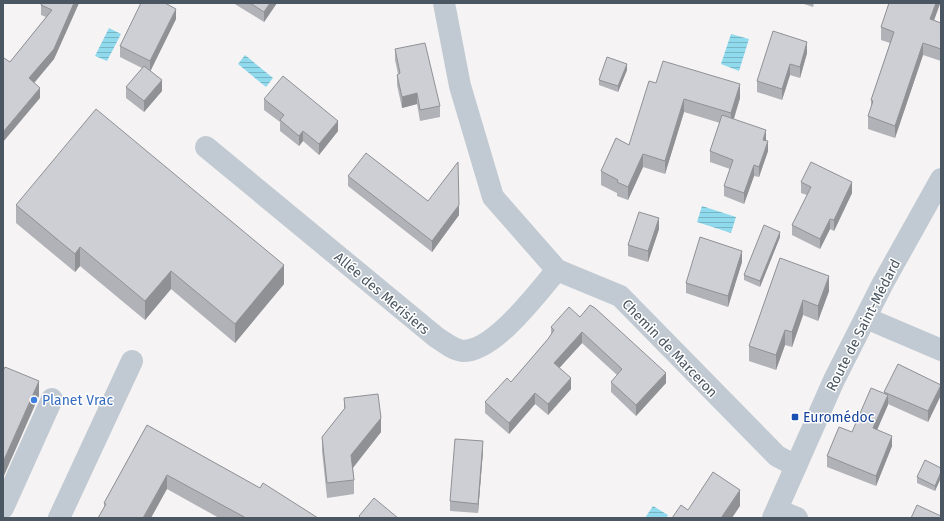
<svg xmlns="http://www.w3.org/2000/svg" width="944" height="521" font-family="'Fira Sans',sans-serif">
<defs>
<pattern id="water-rules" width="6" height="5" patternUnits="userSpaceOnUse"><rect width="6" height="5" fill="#90daee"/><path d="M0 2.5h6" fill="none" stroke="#78b4c4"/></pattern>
</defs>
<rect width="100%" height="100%" fill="#f5f3f3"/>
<g fill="url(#water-rules)">
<path d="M109 28 121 34 107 61 95 56Z"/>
<path d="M731 34 749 39 739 71 721 64Z"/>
<path d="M245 55 273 78 266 87 238 64Z"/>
<path d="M702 206 736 217 731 233 697 222Z"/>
<path d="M653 506 668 515 666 518H645Z"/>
</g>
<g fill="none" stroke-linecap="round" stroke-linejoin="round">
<g stroke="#c1cad2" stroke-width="22">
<path d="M444 3 460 86 493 197 557 270 620 296 777 456 796 466"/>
<path d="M206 147 436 337C444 342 453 350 463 351 495 351 537 293 557 270"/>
<path d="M866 318 941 350"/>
<path d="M3 508 52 399"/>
<path d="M777 510 797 518"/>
<path d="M59 518 132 361"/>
<path d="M773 518 834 380 883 283 941 179"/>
</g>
</g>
<g fill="#b0b2b7">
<path d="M42 3H79L54 59 34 83 40 98 10 62 46 17 41 15V5Z"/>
<path d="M233 3H277L264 22Z"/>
<path d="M801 3H814L813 7Z"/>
<path d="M940 3 934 20 941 23V61L923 55 895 138 868 129V116L871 108V100L890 43 881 40V27Z"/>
<path d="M176 19 150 71 162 91 144 112 126 98V87L142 68 120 57V46Z"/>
<path d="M395 49 440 106V117L420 121 417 104 402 108 397 85V75L398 74 395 60Z"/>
<path d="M807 53 800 78 790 75 782 100 757 92V81Z"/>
<path d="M627 70 618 92 599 85V80Z"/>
<path d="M656 83 740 98 734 119 766 141 768 151 759 177 754 176 744 204 724 196V186L730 169 710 162V151L720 123 684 112 665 174 643 167 628 200 617 196V193L601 185V171L629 145Z"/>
<path d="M264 99 338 131 319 155 303 141 299 146 280 131V122L264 110Z"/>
<path d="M348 176 428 201 459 215 432 252 348 186Z"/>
<path d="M801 182 852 193 834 231 830 229 820 249 792 235V225L807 195 801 193Z"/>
<path d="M16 205 284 284 235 343 171 289 145 320 80 266 75 272 16 223Z"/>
<path d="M659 229 648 262 628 256V245Z"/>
<path d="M780 237 760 287 744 280V275Z"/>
<path d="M780 258 829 291 818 321 803 315 792 347 785 345 776 370 749 361V346Z"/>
<path d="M742 262 728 307 686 293V283Z"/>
<path d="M580 317 666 383 636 416 611 392V382L617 375 582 343 559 368 571 389 548 415 535 404 509 434 485 413V402L511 382 548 339 551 335V327Z"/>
<path d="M884 392 941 395 928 422 888 404 877 430 892 446 876 486 827 467V456L852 432 884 393Z"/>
<path d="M344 398 381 432 353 468 354 480V494L327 498 322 451V437L344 409Z"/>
<path d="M147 425 260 488 318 518H219L167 489 104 508V503Z"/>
<path d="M483 451 478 513 450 511V501Z"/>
<path d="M941 468 935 491 917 483V477Z"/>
</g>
<g fill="#909195">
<path d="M74 3H79L54 59 29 89V78Z"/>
<path d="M270 3H277L264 22V12Z"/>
<path d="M936 3H940V4L930 31V19Z"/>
<path d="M176 9V19L150 72V61Z"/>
<path d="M807 42V53L800 78V67Z"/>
<path d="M923 43V55L895 138V126Z"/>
<path d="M627 64V70L618 92V86Z"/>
<path d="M790 64V75L782 100V89Z"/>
<path d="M162 80V91L144 112V101Z"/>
<path d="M740 84V98L731 127V113Z"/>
<path d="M40 88V98L3 142V132Z"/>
<path d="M417 93V104L402 108V97Z"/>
<path d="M684 99V112L665 174V161Z"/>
<path d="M338 121V131L319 155V144Z"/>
<path d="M766 130V141L763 140Z"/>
<path d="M303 131V141L299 146V136Z"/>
<path d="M768 141V151L759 177V167Z"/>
<path d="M643 154V167L628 200V187Z"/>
<path d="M754 165V176L744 204V193Z"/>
<path d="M852 182V193L834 231V220Z"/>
<path d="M459 205V215L432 252V241Z"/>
<path d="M659 218V229L648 262V251Z"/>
<path d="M830 219V229L820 249V239Z"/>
<path d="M780 232V237L760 287V281Z"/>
<path d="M80 247V266L75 272V254Z"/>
<path d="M742 251V262L728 307V296Z"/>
<path d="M284 265V284L235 343V324Z"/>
<path d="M171 271V289L145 320V301Z"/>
<path d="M829 276V291L818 321V306Z"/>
<path d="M803 300V315L792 347V332Z"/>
<path d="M785 330V345L776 370V355Z"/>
<path d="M582 332V343L554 374V363Z"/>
<path d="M666 373V383L636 416V405Z"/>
<path d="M571 378V389L548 415V404Z"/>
<path d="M39 381V396L3 478V462Z"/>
<path d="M941 385V395L928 422V411Z"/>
<path d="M535 393V404L509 434V423Z"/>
<path d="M888 395V405L873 439V428Z"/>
<path d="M381 418V432L351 470V455Z"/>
<path d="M892 436V446L876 486V476Z"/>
<path d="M483 441V451L478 513V504Z"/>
<path d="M941 472V478L935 491V486Z"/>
<path d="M167 475V489L151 518H143Z"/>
<path d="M740 490V506L732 518H721Z"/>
</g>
<g fill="#cdcfd5" stroke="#909195">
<path d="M42 3H74L54 49 29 78 40 88 3 132V59L4 58 10 62 52 10 41 5Z"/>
<path d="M141 3H165L176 9 150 61 120 46Z"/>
<path d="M250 3H270L264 12Z"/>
<path d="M889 3H936L930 19 941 23V49L923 43 895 126 868 116 873 101 871 100 894 32 881 27Z"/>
<path d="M773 31 807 42 800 67 790 64 782 89 757 81Z"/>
<path d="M425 43 440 106 420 110 417 93 402 97 397 75 400 73 395 49Z"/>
<path d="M607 57 627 64 618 86 599 80Z"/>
<path d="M663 61 740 84 731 113 684 99 665 161 643 154 628 187 617 182 618 180 601 171 616 138 629 145 649 81 656 83Z"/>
<path d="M144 66 162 80 144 101 126 87Z"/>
<path d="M283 76 338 121 319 144 303 131 299 136 280 120 284 115 264 99Z"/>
<path d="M96 109 284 265 235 324 171 271 145 301 80 247 75 254 16 205Z"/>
<path d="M722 115 766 130 763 140 768 141 759 167 754 165 744 193 724 186 733 160 710 151Z"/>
<path d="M366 153 428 201 458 162 459 205 432 241 348 176Z"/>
<path d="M811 162 852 182 834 220 830 219 820 239 792 225 811 187 801 182Z"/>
<path d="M639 212 659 218 648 251 628 245Z"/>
<path d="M764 225 780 232 760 281 744 275Z"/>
<path d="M700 237 742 251 728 296 686 283Z"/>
<path d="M780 258 829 276 818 306 803 300 792 332 785 330 776 355 749 346Z"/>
<path d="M590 305 595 308 666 373 636 405 611 382 622 369 582 332 554 363 571 378 548 404 535 393 509 423 485 402 507 378 511 382 548 339 554 330 551 327 569 307 580 317Z"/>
<path d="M898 364 941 385 928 411 884 392Z"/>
<path d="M5 367 39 381 3 462V371Z"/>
<path d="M871 388 888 395 873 428 892 436 876 476 827 456 839 427 852 432Z"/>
<path d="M378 394 381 418 351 455 354 480 327 483 322 437 345 408 344 398Z"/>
<path d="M147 425 260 488 263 483 318 518H246L167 475 143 518H98L106 504 104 503Z"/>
<path d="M455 439 483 441 478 504 450 501Z"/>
<path d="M925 460 941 468V472L935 486 917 477Z"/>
<path d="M713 472 740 490 721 518H672L681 505 688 510Z"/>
<path d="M374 498 398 518H361L359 516Z"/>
<path d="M917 505 941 516V518H911Z"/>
</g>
<circle fill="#3f7fe0" stroke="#fff" stroke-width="1.5" cx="34" cy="400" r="4"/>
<rect fill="#1a4fb4" stroke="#fff" stroke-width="1.5" x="791" y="413" width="8" height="8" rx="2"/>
<g text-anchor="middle" stroke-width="3" stroke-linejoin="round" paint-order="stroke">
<g font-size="14" fill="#4a5661" stroke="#fff">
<text transform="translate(382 293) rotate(40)" y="5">Allée des Merisiers</text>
<text transform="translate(863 325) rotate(-63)" y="5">Route de Saint-Médard</text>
<text transform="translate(670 348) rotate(46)" y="5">Chemin de Marceron</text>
</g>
<g font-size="14" fill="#366cbe" stroke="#fff" text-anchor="start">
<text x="42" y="405">Planet Vrac</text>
</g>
<g font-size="14" fill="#164399" stroke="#fff" text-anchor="start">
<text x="803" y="422">Euromédoc</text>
</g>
</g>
<rect width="944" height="521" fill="none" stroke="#4a5661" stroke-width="8"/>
</svg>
